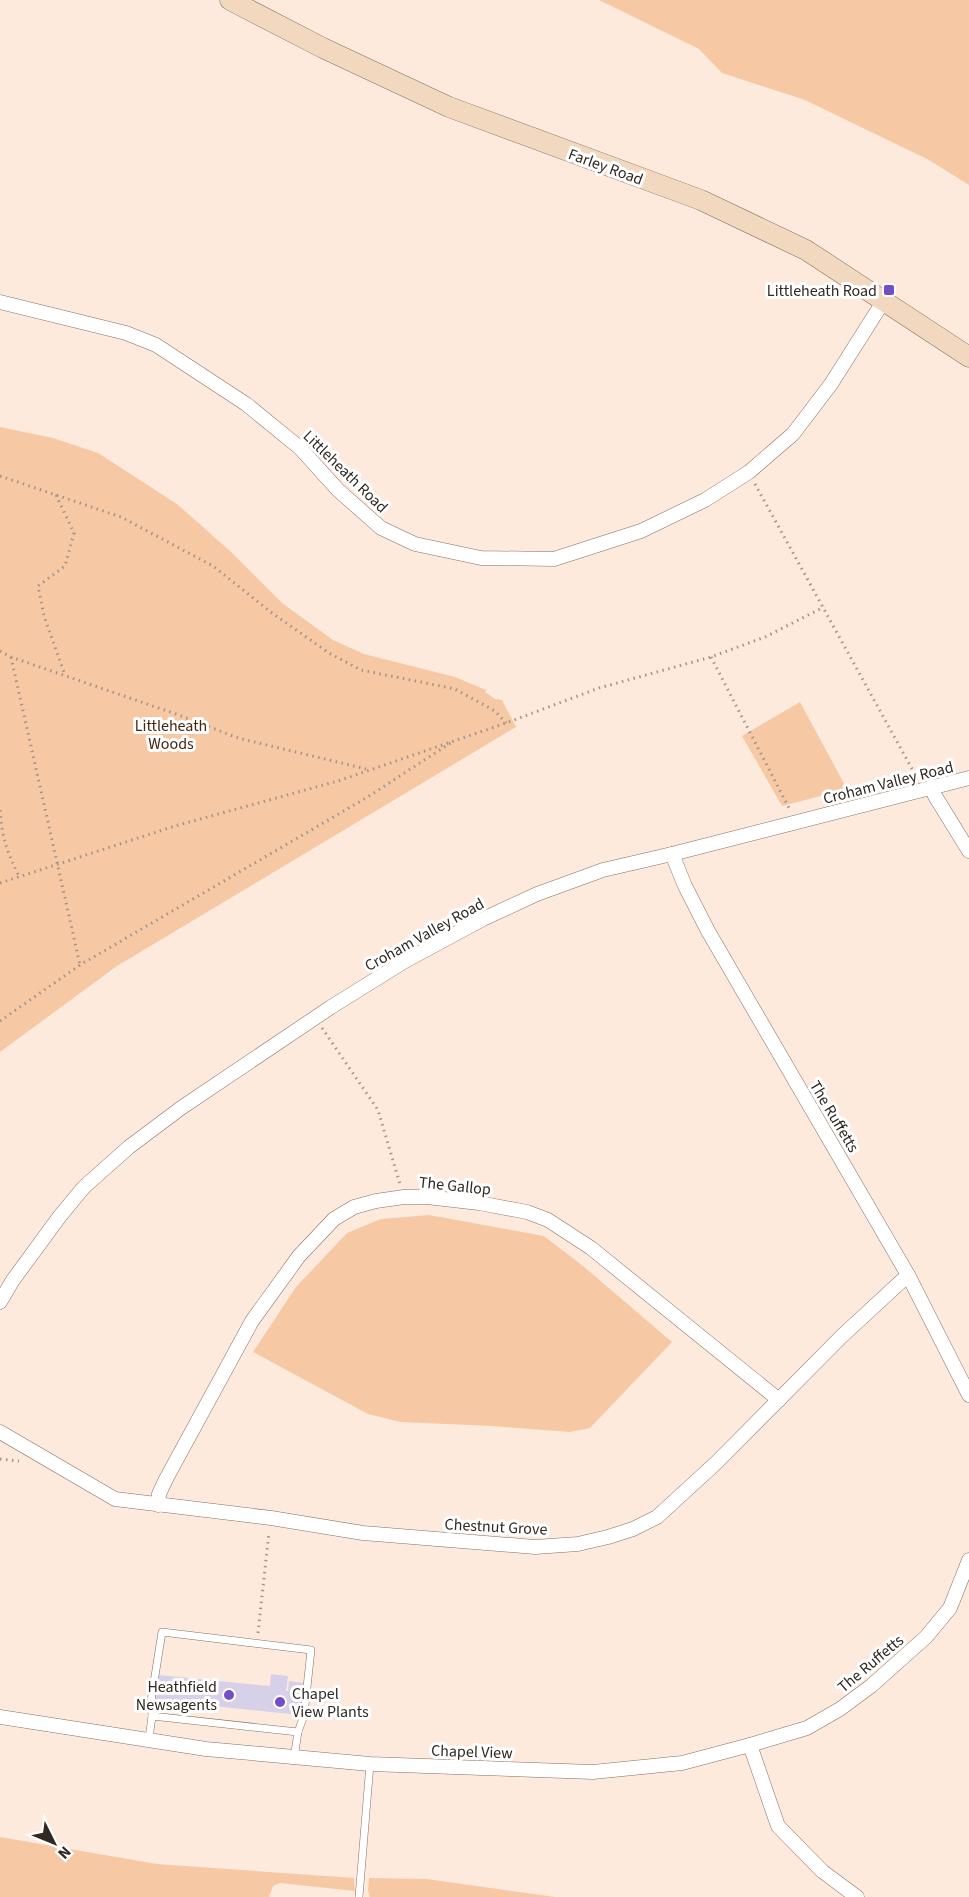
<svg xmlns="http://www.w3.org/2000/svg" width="969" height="1897" font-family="'Source Sans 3',sans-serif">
<rect width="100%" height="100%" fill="#fdeadd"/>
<g fill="#f7c8a4">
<path d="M599 0H969V185L929 160 805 100 722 73 699 49Z"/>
<path d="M0 427 53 438 98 453 177 504 230 551 282 603 333 640 364 654 455 677 486 690 485 692 495 699 502 700 516 727 117 966 0 1052Z"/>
<path d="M800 702 847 789 782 806 742 736Z"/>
<path d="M429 1215 544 1236 583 1266 672 1342 590 1428 570 1432 491 1426 401 1422 368 1414 253 1352 296 1287 347 1233 381 1219Z"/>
<path d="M0 1837 157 1864 354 1878 355 1891 280 1883 273 1886 269 1897H0Z"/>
<path d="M369 1878 427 1879 555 1897H370L368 1890Z"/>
</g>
<path fill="#d6d1e9" d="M271 1674 288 1676 286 1691H288L289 1681 304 1683 300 1715 155 1700 158 1675 270 1686Z"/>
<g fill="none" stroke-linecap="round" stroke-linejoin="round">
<defs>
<g id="lane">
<path d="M152 1716 151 1701 162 1632 311 1650 304 1715 298 1732"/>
<path d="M149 1739 152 1716 298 1732 294 1758"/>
<path d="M359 1897 370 1764"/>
</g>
<g id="street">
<path d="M0 302 126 333 156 345 246 404 300 448 338 490 381 528 415 544 481 558 554 559 641 531 705 500 749 472 793 434 831 384 883 302"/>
<path d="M931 787 935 796 969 851"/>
<path d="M672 854 685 886 708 931 908 1275 969 1395"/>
<path d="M0 1302 13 1280 60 1216 84 1187 129 1147 181 1108 331 1007 405 961 483 919 537 894 603 870 672 854 969 778"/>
<path d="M0 1432 115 1499 271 1518 363 1533 535 1547 578 1544 608 1537 633 1529 657 1517 716 1463 842 1336 908 1275"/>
<path d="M158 1505 159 1494 166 1479 252 1321 299 1256 334 1219 354 1207 376 1201 404 1197H427L479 1203 527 1212 548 1220 591 1248 779 1400"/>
<path d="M0 1717 206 1749 370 1764 593 1772 682 1763 750 1745 778 1826 822 1871 857 1897"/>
<path d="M750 1745 807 1728 840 1709 871 1686 926 1637 950 1608 969 1560"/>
</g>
<path id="secondary" d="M230 0 323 48 449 107 701 200 806 250 969 357"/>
</defs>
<use href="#lane" stroke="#857162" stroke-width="8"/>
<use href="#street" stroke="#857162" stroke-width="15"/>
<use href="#secondary" stroke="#857162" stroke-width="21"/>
<g stroke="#a2948a" stroke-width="3" stroke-dasharray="1.5 4.5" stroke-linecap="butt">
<path d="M0 476 121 517 213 566 272 613 329 653 361 670 455 689 495 711 506 723"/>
<path d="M755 484 917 778"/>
<path d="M56 495 74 533 65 566 38 586 44 616 65 675"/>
<path d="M0 651 11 657 176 714 238 738 366 769"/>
<path d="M11 657 80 965"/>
<path d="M711 657 790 810"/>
<path d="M0 810C2 838 7 852 19 876"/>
<path d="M0 883 175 826 338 781 506 723 599 688 711 657 765 637 824 607"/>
<path d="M0 1021 80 965 366 798 452 742"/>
<path d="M322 1028 378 1110 400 1184"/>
<path d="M0 1459 19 1461"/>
<path d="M258 1633 269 1532"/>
</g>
<use href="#lane" stroke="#fff" stroke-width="7"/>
<use href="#street" stroke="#fff" stroke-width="14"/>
<use href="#secondary" stroke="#f2d8bf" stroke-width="20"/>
</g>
<g fill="#754ec7" stroke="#fff" stroke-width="2">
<rect x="883" y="284" width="12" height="12" rx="3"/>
<circle cx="229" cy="1695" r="6"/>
<circle cx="280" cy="1702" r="6"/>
</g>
<g text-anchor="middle" stroke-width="6" stroke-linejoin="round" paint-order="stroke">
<g font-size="16" fill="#302822" stroke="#fff">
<text transform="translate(606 166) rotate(20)" y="6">Farley Road</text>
<text transform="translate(346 471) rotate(44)" y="6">Littleheath Road</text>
<text transform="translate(888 782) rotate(-14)" y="6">Croham Valley Road</text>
<text transform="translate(424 934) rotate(-29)" y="6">Croham Valley Road</text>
<text transform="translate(835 1116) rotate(59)" y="6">The Ruffetts</text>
<text transform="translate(455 1185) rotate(6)" y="6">The Gallop</text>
<text transform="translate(496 1526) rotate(3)" y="6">Chestnut Grove</text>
<text transform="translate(870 1663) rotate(-40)" y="6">The Ruffetts</text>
<text transform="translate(472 1751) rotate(2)" y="6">Chapel View</text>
</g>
<g font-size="16" fill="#302822" stroke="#fff" text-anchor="end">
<text x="877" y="296">Littleheath Road</text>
<text x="217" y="1692">Heathfield<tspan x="217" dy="18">Newsagents</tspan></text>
<text x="292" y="1699" text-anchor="start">Chapel<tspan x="292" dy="18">View Plants</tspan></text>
</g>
<g font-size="16" fill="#44270e" stroke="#fff">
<text x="171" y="731">Littleheath<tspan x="171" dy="18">Woods</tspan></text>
</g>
</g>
<g transform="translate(54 1843) rotate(133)" stroke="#ffffff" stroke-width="4.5" paint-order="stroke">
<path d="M0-4.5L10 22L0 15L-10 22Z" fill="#302822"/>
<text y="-9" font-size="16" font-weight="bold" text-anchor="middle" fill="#302822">N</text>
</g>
</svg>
